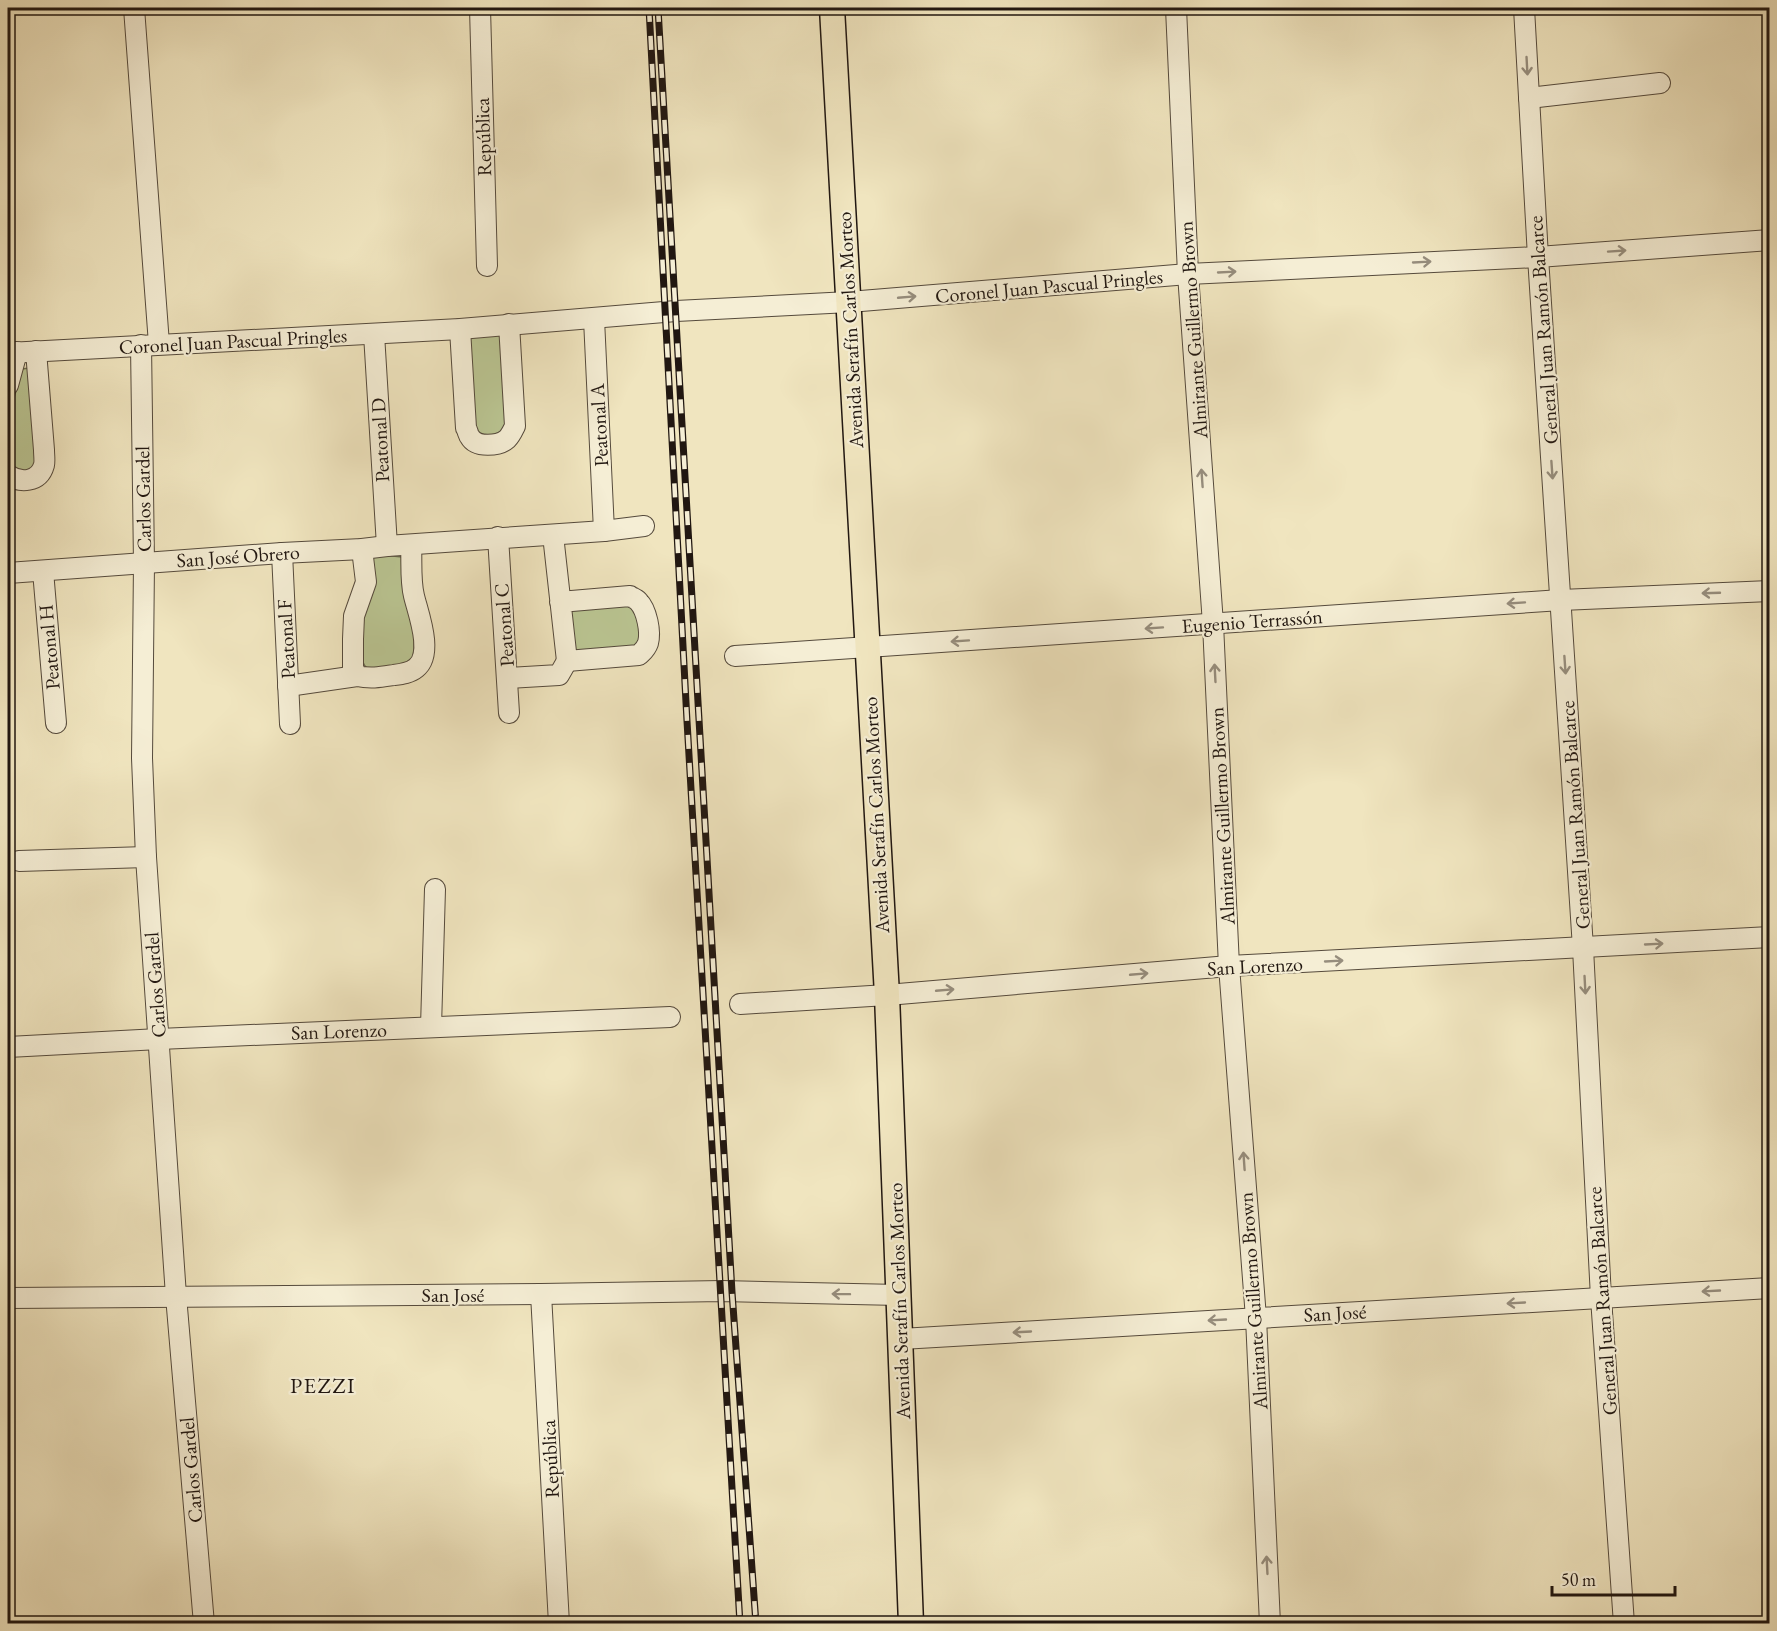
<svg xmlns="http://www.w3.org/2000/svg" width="1777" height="1631" font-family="'EB Garamond',serif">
<rect width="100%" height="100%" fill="#f0e5bf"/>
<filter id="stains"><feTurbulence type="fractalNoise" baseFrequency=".00333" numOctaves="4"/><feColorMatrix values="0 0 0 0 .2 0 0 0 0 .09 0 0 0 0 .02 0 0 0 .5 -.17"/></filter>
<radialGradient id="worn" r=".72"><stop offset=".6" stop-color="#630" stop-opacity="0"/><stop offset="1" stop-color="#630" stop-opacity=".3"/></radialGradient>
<g fill="#bac592" stroke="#6e6e52" stroke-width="1.5">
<path d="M502 334 507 422 501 435C489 438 482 436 473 427L465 336Z"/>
<path d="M29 368 39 463 28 476 11 470 10 463 8 419 22 369Z"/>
<path d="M374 554 402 557C408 589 418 624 413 657 399 669 397 669 380 669 375 669 370 671 366 667 353 657 368 575 370 557Z"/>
<path d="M625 602 638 610 641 638 633 648 573 654 568 610Z"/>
</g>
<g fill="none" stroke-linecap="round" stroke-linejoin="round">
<defs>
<g id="minor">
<path d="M134 8 159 344"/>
<path d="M480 8 487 266"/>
<path d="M1176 8 1188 274 1213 624 1229 966 1256 1318 1270 1624"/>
<path d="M1524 8 1538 257 1583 948 1601 1298 1624 1624"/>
<path d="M1529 98 1660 83"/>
<path d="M594 319 604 531"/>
<path d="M460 329 466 428C468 431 468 435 470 437 476 448 499 446 507 439 511 435 513 430 515 426L509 324"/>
<path d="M374 334 387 546"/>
<path d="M141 345 144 563 142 758 146 857 176 1296 204 1624"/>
<path d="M8 353 460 329 676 311 849 302 1188 274 1538 257 1770 240"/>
<path d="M8 385 17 352"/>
<path d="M8 475C20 483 39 483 44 465 45 461 44 455 44 450L36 351"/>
<path d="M553 535 567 661 639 655C643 651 646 649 648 643 651 632 647 610 638 601 638 600 631 597 630 596L560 602"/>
<path d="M498 537 509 713"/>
<path d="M362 549 366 582 354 616 353 639V668L357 676C371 679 381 677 394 675 402 674 410 673 416 668 434 654 418 613 414 596 410 580 412 562 411 545"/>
<path d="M282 553 290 724"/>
<path d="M43 571 56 723"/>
<path d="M8 573 282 553 362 549 387 546 604 531 644 526"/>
<path d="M735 656 1561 600 1770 591"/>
<path d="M508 678 559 675 567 661"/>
<path d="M288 686 357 676"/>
<path d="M19 861 146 857"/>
<path d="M740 1004 887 995 1229 966 1770 937"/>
<path d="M431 1027 435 889"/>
<path d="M8 1047 159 1039 670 1017"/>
<path d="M541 1294 559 1624"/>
<path d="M8 1298 541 1294 722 1291 899 1295"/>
<path d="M901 1339 1770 1288"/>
</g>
<path id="major" d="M832 8 887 995 911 1624"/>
</defs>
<use href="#minor" stroke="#554a3c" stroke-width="22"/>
<use href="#major" stroke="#211711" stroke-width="27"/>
<use href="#minor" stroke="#f5eed5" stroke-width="20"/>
<use href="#major" stroke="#f0e5bf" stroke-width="24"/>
<defs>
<g id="rail">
<path d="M649 8 687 721 740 1624"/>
<path d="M658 8 732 1292 756 1624"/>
</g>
</defs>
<use href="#rail" stroke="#211711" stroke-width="7"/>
<use href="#rail" stroke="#f5eed5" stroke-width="4.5" stroke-dasharray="14" stroke-linecap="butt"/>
</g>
<defs><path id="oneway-shaft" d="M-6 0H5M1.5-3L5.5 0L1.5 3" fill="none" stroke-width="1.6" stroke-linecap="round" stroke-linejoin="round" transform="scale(1.5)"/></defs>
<g stroke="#968d7d">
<use href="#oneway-shaft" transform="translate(1527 66) rotate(87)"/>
<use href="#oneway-shaft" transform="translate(1617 251) rotate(-4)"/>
<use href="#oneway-shaft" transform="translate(1422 262) rotate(-3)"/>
<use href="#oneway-shaft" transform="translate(1227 272) rotate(-3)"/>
<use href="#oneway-shaft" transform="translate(907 297) rotate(-5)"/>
<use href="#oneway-shaft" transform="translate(1552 470) rotate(86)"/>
<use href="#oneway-shaft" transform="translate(1202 478) rotate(-94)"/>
<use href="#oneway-shaft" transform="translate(1711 593) rotate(178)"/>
<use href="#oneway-shaft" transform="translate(1516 603) rotate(176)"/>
<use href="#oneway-shaft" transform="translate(1154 628) rotate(176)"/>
<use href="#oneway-shaft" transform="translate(960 641) rotate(176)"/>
<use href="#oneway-shaft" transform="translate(1565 665) rotate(86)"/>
<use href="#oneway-shaft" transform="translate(1215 673) rotate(-93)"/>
<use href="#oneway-shaft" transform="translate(1654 944) rotate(-3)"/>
<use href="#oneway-shaft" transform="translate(1334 961) rotate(-3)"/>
<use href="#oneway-shaft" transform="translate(1139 974) rotate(-5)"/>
<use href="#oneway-shaft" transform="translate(1585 985) rotate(87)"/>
<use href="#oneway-shaft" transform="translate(945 990) rotate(-5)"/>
<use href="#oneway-shaft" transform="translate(1244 1161) rotate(-94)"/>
<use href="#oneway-shaft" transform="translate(1711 1291) rotate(177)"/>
<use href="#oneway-shaft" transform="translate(841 1294) rotate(-179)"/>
<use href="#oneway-shaft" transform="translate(1516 1303) rotate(177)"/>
<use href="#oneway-shaft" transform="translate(1217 1320) rotate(177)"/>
<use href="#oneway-shaft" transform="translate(1022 1332) rotate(177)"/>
<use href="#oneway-shaft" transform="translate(1267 1565) rotate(-93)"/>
</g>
<g text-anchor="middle" stroke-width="4.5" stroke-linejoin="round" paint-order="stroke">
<g font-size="20" fill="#211711" stroke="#f5eed5">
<text transform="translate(483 137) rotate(-92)" y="7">República</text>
<text transform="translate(1049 286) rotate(-5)" y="7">Coronel Juan Pascual Pringles</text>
<text transform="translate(850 330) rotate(-93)" y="7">Avenida Serafín Carlos Morteo</text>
<text transform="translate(1193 330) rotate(-94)" y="7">Almirante Guillermo Brown</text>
<text transform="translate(1543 330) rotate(-94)" y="7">General Juan Ramón Balcarce</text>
<text transform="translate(233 341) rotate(-3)" y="7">Coronel Juan Pascual Pringles</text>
<text transform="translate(599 425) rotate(-93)" y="7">Peatonal A</text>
<text transform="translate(380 440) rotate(-93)" y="7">Peatonal D</text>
<text transform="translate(143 499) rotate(-91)" y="7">Carlos Gardel</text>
<text transform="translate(238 556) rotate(-4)" y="7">San José Obrero</text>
<text transform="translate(1252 621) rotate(-4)" y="7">Eugenio Terrassón</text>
<text transform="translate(504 625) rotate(-94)" y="7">Peatonal C</text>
<text transform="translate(286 639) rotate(-93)" y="7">Peatonal F</text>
<text transform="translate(49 647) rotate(-95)" y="7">Peatonal H</text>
<text transform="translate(876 815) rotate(-93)" y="7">Avenida Serafín Carlos Morteo</text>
<text transform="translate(1575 815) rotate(-94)" y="7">General Juan Ramón Balcarce</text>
<text transform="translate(1222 816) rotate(-93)" y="7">Almirante Guillermo Brown</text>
<text transform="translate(1255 966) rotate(-3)" y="7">San Lorenzo</text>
<text transform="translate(155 985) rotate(-94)" y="7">Carlos Gardel</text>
<text transform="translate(339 1031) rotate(-2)" y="7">San Lorenzo</text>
<text x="453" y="1302">San José</text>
<text transform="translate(899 1301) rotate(-92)" y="7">Avenida Serafín Carlos Morteo</text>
<text transform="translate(1253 1301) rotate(-94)" y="7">Almirante Guillermo Brown</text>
<text transform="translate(1602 1301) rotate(-94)" y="7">General Juan Ramón Balcarce</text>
<text transform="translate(1335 1313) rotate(-3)" y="7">San José</text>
<text transform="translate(550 1459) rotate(-93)" y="7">República</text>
<text transform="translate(191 1470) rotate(-95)" y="7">Carlos Gardel</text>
</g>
<g font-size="22" letter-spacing="1.5" fill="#211711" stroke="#f5eed5">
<text x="323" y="1393">PEZZI</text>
</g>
</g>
<rect width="1777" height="1631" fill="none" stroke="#f0e5bf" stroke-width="30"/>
<rect x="9" y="9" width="1759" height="1613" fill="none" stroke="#211711" stroke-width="3"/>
<rect x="15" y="15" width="1747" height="1601" fill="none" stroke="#211711" stroke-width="1.5"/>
<path d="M1552 1586v9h123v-9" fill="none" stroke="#211711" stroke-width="3"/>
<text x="1561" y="1586" font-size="18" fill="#211711" stroke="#f5eed5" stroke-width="4.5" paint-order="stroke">50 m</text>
<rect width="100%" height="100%" filter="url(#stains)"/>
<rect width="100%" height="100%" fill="url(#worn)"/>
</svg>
